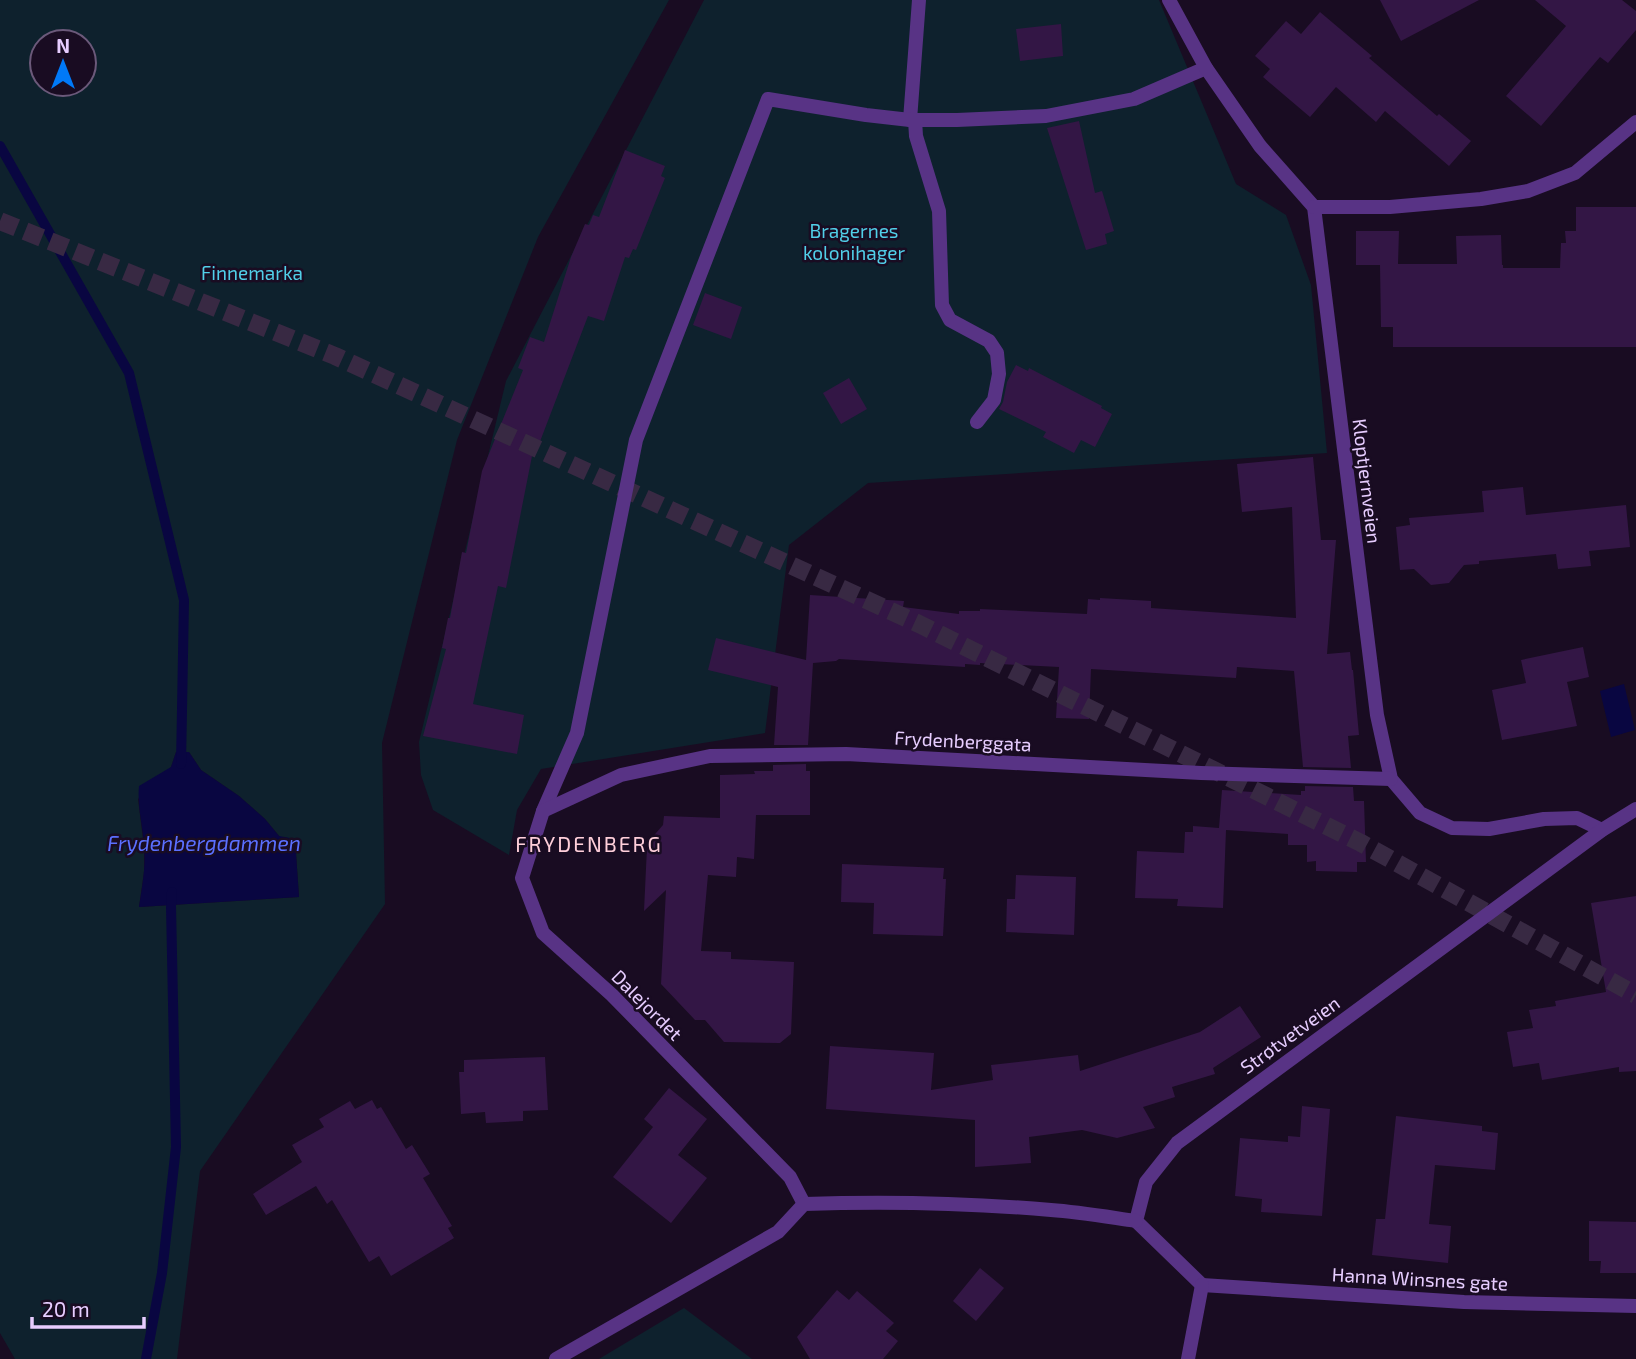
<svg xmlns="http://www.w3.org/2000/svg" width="1636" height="1359" font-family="'Exo 2',sans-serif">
<rect width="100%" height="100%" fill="#190c22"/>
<g fill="#0e212d" fill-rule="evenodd">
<path d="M0 0H669L538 237 457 440 382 743 385 904 200 1171 177 1359H15L0 1333ZM42 42H84V84H42ZM176 752H189L201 770 239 796 265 819 280 837 295 839 299 897 139 907 144 872V847L138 799 171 767Z"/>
<path d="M704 0H1159L1236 184 1286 215 1311 285 1327 453 868 483 789 545 765 733 541 769 517 810 509 855 433 810 421 775 419 742 506 381Z"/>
<path d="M684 1308 752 1359H599Z"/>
</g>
<g fill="#090641">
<path d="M1624 684 1635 730 1611 737 1600 691Z"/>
<path d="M176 752H189L201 770 239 796 265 819 279 836 295 839 299 897 139 907C142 887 146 867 144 846 143 826 137 806 139 786L171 767Z"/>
</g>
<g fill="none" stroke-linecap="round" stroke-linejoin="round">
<g stroke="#090641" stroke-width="10">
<path d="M0 146 129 373 184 600 181 764"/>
<path d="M146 1359 162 1273 176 1147 171 906 172 892"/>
</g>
</g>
<g fill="#331645">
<path d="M1380 0H1479L1401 41Z"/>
<path d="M1535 0H1622L1636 11V30L1608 63 1600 57 1541 126 1506 96 1566 26Z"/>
<path d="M1320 12 1372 56 1369 58 1437 116 1439 114 1471 141 1449 166 1385 111 1376 122 1336 87 1310 117 1263 77 1270 69 1255 56 1286 21 1301 34Z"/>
<path d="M1061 24 1063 56 1020 61 1016 29Z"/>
<path d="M1079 121 1095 193 1102 191 1114 231 1105 234 1107 244 1086 250 1047 128Z"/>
<path d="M625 150 665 166 661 176 665 178 636 250 633 249 629 258 625 257 604 321 588 316 536 452 533 451 506 588 498 586 473 704 524 715 517 754 423 736 446 649 442 648 448 618H450L462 552 466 553 482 471 523 370 518 368 530 337 544 342 571 257 585 224 589 225 593 215 599 217Z"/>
<path d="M1576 207H1636V347H1393V327H1381L1380 265H1356V231H1399L1398 264H1457L1456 236 1501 235 1502 265H1503V268H1560L1561 243H1566L1565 231H1576Z"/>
<path d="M705 293 742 307 731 339 693 325Z"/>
<path d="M1016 365 1028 371 1029 368 1102 406 1101 408 1112 414 1095 447 1081 440 1074 453 1043 437 1046 432 999 409 1003 402 1007 382Z"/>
<path d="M849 378 867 409 841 424 823 393Z"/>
<path d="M1313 457 1321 540H1336L1327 654 1350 652 1352 670H1353L1359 735 1348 736 1351 768 1303 767 1294 671 1237 667 1236 678 1091 669 1089 719 1056 718 1059 667 980 663V665L965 664V667L839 659 836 661 813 663 808 745H774L778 687 708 670 716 638 806 660 810 595 904 601 903 607 959 614V611H980V609L1087 614 1088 599 1100 600V598L1151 601V608L1296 618 1292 507 1242 512 1237 464Z"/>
<path d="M1523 487 1526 515 1626 505 1630 547 1589 551 1591 566 1558 569 1556 554 1479 561V564L1464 565 1449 583 1431 585 1414 569 1400 570 1396 527 1410 525 1409 518 1484 512 1482 491Z"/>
<path d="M1583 647 1589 677 1567 682 1577 726 1502 740 1492 690 1526 683 1521 660Z"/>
<path d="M806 764V771H810V815H756L754 859 737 857 736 877 708 875 701 951 731 952V959L794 962 791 1034 780 1043 724 1042 705 1020H695L661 984 666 890 644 911 647 847 649 841 663 825 664 816 720 818V775L755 774 754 771H773V765Z"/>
<path d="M1305 786 1353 787 1354 801H1364L1366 862H1357V872L1316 871V861L1307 862V845H1288V834L1226 830 1223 908 1177 906 1178 899 1135 898 1137 851 1184 853 1185 832H1193V826L1219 828 1222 790 1301 795V791H1305Z"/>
<path d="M842 864 944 868 943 879H946L943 936 873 934 874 903 841 902Z"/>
<path d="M1016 875 1076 877 1074 935 1006 932 1007 899H1015Z"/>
<path d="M1636 896V1071L1619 1072V1067L1542 1080 1539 1063 1513 1067 1507 1032 1533 1028 1529 1010 1556 1006 1555 1001 1606 992 1591 903Z"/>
<path d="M1240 1006 1261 1037 1213 1068 1215 1074 1172 1087 1175 1097 1143 1107 1155 1128 1117 1138 1082 1130 1029 1137 1031 1163 975 1167V1120L826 1109 830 1046 934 1053 931 1090 993 1080 991 1065 1078 1055 1080 1071 1200 1032Z"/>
<path d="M545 1057 548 1110 523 1111V1121L486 1123 485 1112 461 1114 459 1072H464V1060Z"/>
<path d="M669 1088 707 1119 678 1155 707 1178 671 1223 613 1177 653 1127 644 1119Z"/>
<path d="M372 1100 377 1109 381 1107 406 1149 412 1145 430 1174 423 1178 452 1226 448 1228 454 1238 391 1276 379 1256 369 1262 332 1200 327 1204 316 1186 266 1215 253 1194 302 1162 292 1145 324 1127 319 1119 350 1101 355 1109Z"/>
<path d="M1302 1106 1330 1109 1322 1216 1261 1212 1262 1199 1235 1196 1240 1138 1288 1142V1136L1300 1137Z"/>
<path d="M1396 1116 1482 1126V1131L1498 1133 1495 1170 1435 1165 1429 1224 1451 1226 1448 1263 1372 1255 1376 1219H1385Z"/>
<path d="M1589 1221 1636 1222V1273H1600L1601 1261H1589Z"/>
<path d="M980 1268 1004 1288 976 1321 953 1301Z"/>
<path d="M837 1290 849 1300 857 1291 894 1323 886 1331 898 1341 883 1359H810L797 1337Z"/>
</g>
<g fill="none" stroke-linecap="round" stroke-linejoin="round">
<path stroke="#382943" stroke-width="18" stroke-dasharray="18 9" stroke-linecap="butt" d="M0 221 335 356 919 624 1361 843 1636 995"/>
<g stroke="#583385" stroke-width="14">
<path d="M910 120 919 0"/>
<path d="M915 120 916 136 939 211 942 305 950 320 989 341 997 353 999 374 994 400 977 422"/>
<path d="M543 811 577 733 636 440 768 99 866 115 910 120H957L1046 116 1134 99 1206 68"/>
</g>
<g stroke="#583385" stroke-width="14">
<path d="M1169 0 1206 68 1260 146 1314 207 1377 715 1391 779 1420 813 1452 828 1489 829 1544 819 1577 818 1602 830"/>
<path d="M1314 207H1390L1481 199 1528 191 1575 173 1636 122"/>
<path d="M804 1204 790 1177 612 995 543 933 522 878 543 811 621 775 710 756 846 754 1201 773 1391 779"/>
<path d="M1202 1285 1136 1221 1146 1182 1177 1143 1602 830 1636 809"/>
<path d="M1202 1285 1464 1302 1636 1306"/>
<path d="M556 1359 778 1232 804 1204C886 1201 969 1203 1051 1210 1079 1212 1108 1217 1136 1221"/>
<path d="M1188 1359 1202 1285"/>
</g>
</g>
<g text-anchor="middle" stroke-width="5" stroke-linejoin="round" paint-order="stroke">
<g font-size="19" fill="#51cfe8" stroke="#190c22">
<text x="854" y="238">Bragernes<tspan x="854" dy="22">kolonihager</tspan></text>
<text x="252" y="280">Finnemarka</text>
</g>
<g font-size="19" fill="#e7cdff" stroke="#190c22">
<text transform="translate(1367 481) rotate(83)" y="7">Kloptjernveien</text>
<text transform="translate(963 741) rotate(3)" y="7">Frydenberggata</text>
<text transform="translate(647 1005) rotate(45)" y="7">Dalejordet</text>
<text transform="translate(1290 1035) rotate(-36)" y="7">Strøtvetveien</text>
<text transform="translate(1420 1279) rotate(3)" y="7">Hanna Winsnes gate</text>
</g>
<g font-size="21" font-style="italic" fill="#5b70ff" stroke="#190c22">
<text x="204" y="851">Frydenbergdammen</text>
</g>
<g font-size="21" letter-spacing="2" fill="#ffcfda" stroke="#190c22">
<text x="589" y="852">FRYDENBERG</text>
</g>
</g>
<g transform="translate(63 63)"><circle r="33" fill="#190c22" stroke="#6b597a" stroke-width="2"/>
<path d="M0-5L12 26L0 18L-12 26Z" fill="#0079f8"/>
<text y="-10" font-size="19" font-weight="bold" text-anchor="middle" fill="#e7cdff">N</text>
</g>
<path d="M32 1317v10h112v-10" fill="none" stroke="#e7cdff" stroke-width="3.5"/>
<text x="42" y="1317" font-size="21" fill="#e7cdff" stroke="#190c22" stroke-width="5" paint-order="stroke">20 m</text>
</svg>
